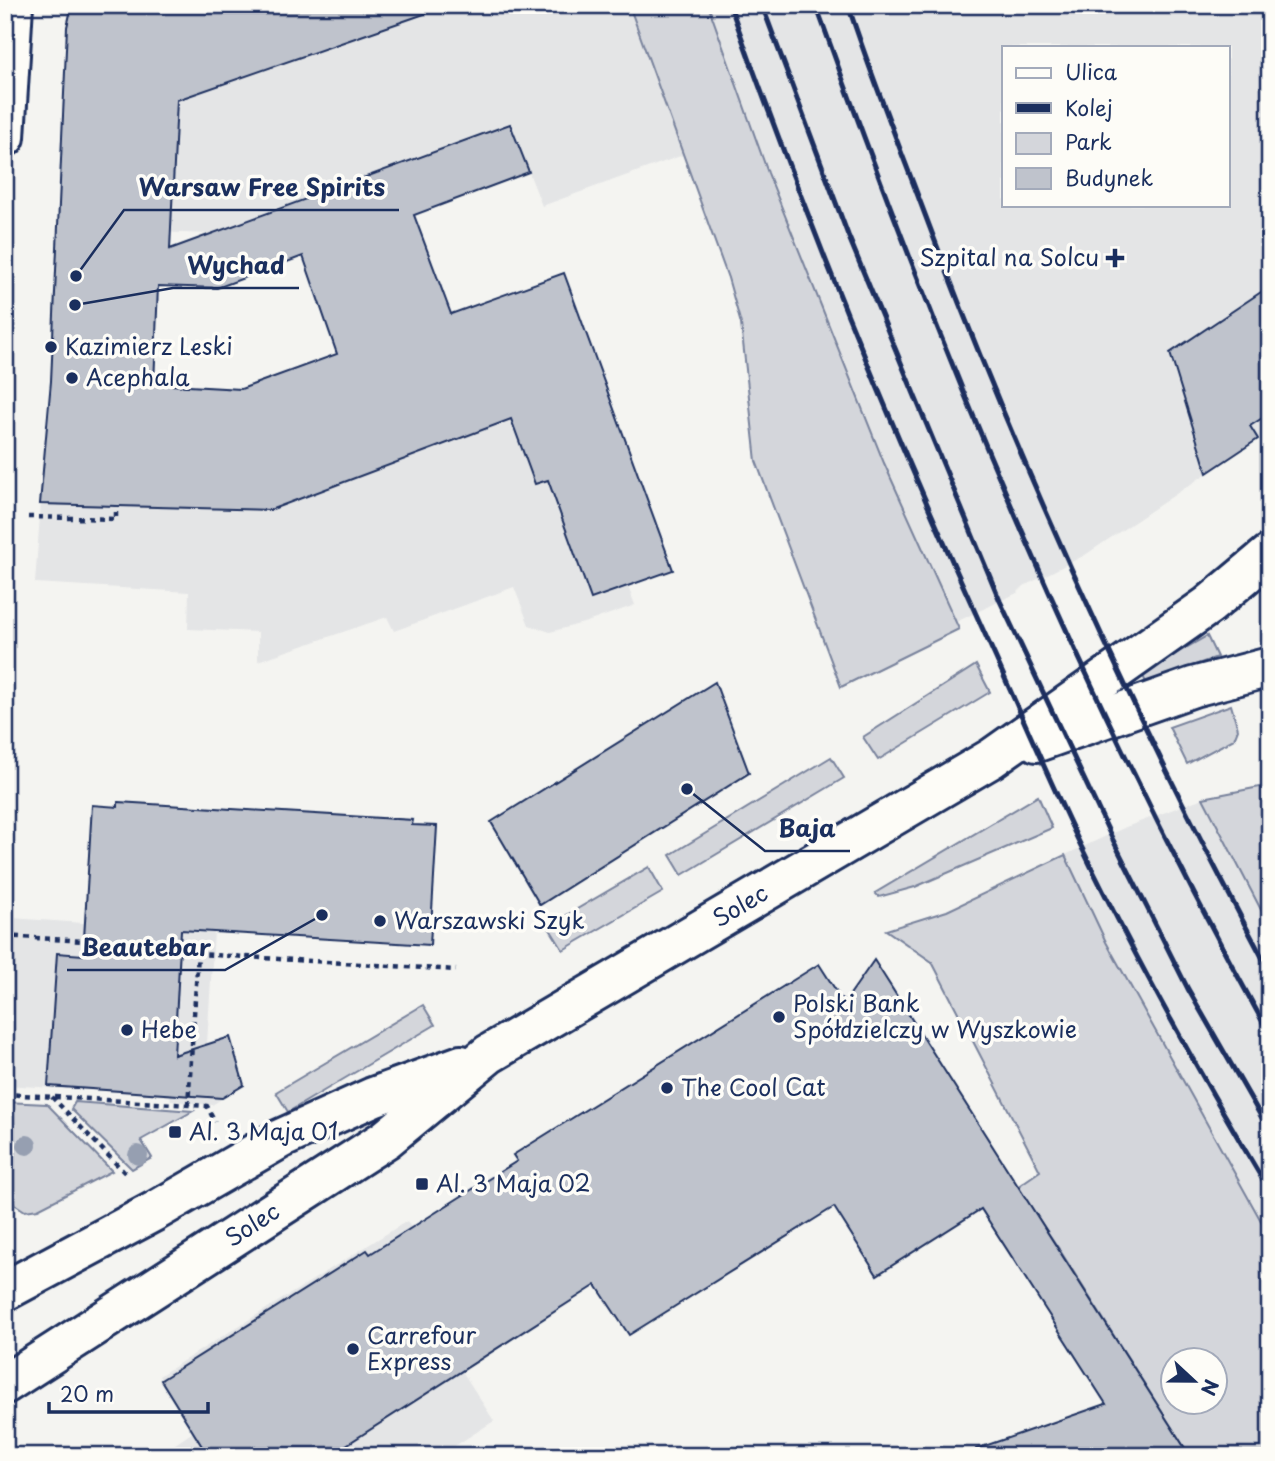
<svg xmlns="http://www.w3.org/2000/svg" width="1275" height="1461" font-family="'Playpen Sans',sans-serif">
<rect width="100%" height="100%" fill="#f4f4f1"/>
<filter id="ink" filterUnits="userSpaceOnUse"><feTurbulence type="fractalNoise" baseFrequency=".0143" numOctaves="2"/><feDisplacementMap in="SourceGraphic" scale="14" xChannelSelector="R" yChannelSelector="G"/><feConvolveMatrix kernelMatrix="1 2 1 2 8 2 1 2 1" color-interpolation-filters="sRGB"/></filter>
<g filter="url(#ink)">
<g fill="#e4e5e6" fill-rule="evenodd">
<path d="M69 5H629L683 155 542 206 510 124 209 234 58 228Z"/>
<path d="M708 5H1270V431L1085 555 1024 586 1017 593 956 622 884 463 768 173ZM1004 47H1228V205H1004Z"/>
<path d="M416 360 578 449 623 433 673 570 628 586 635 605 587 622 550 632 529 625 514 587 394 631 387 617 258 661V632L188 629 189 592 35 583 46 434 251 442Z"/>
<path d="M1203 798 1270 927V1237L1106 942 1065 855 1126 827Z"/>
<path d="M11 918 214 932 207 1044 230 1037 244 1085 212 1105 171 1101 170 1095 5 1085V1029Z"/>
<path d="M407 1221 460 1305 500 1280 530 1327 462 1371 494 1421 439 1456H172L168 1449 193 1432 159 1376Z"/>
</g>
<g fill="#d4d6db" stroke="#78829c" stroke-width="2" fill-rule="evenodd">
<path d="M629 5H708L768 173 884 463 959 629 841 687 756 461 741 324 728 278Z"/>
<path d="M1207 636 1217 657 1146 683 1142 673Z"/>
<path d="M976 665 990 692 878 760 863 737Z"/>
<path d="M1231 705 1238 729 1234 739 1187 764 1169 727Z"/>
<path d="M831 757 844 778 682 875 670 855Z"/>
<path d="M1270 785V927L1203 798Z"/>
<path d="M1038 796 1052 828 915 887 879 897 875 893Z"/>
<path d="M1065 855 1106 942 1270 1237V1456H1190L1059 1249 1017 1187 1040 1171 932 962 886 930 947 911ZM1174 1360H1216V1402H1174Z"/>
<path d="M649 867 663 892 563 950 548 926Z"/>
<path d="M423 1005 435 1025 288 1112 276 1092Z"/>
<path d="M5 1102 47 1104 112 1171 38 1209 25 1211 5 1198Z"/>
<path d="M75 1102 193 1111 141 1140 152 1158 132 1169 71 1109Z"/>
</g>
<g fill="#bfc3cc" stroke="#1b2f5e" stroke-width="2" fill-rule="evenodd">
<path d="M72 5H429L430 12 177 100 170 249 510 124 529 172 414 215 451 314 564 273 673 570 591 599 548 480 535 484 511 419 270 510 40 504 51 381 67 27ZM303 256 337 354 241 389 154 384 158 286 217 288Z"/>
<path d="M1270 286V413L1250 426 1258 439 1207 473 1170 353Z"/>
<path d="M715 682 749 773 540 905 491 822Z"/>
<path d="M118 802 413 820 412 825 437 826 430 945 181 930 174 1055 230 1037 244 1085 222 1098 48 1086 57 953 83 955 92 805 118 807Z"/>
<path d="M874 960 1190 1456H977L976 1449 1106 1404 981 1209 877 1275 834 1207 629 1335 596 1285 329 1456H208L161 1380 367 1250 370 1254 517 1161 513 1155 819 964 844 1003Z"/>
</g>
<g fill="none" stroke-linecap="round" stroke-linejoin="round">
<defs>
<g id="minor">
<path d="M5 137 13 5"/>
<path d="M1037 742 1193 687 1270 667"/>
<path d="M5 1291 155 1211 280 1139 373 1097 461 1065"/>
<path id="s1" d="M5 1384 386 1139 489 1054 992 758 1209 605 1270 554"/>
</g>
</defs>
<use href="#minor" stroke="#1b2f5e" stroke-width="44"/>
<g stroke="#1b2f5e" stroke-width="4.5" stroke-dasharray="5 5" stroke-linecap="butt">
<path d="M28 517 116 519V506"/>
<path d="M5 936 84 941"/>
<path d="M128 943 180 946 198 954 456 970"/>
<path d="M5 1094 207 1106 215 1122"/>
<path d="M52 1097 126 1174"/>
<path d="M188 1105 198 954"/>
</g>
<use href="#minor" stroke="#fdfcf7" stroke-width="38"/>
<g stroke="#1b2f5e" stroke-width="5">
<path d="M730 5C807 222 894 435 989 643 1020 711 1049 780 1081 846 1138 964 1203 1080 1270 1192"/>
<path d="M762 5 848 235 1000 601 1110 834 1188 989 1270 1132"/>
<path d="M816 5C942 359 1087 707 1270 1035"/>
<path d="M848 5C870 72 896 138 921 204 1020 468 1137 724 1270 972"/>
</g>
</g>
<g fill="#969fb1">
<circle cx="27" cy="1145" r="10"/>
<circle cx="138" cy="1155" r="10"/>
</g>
</g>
<g fill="#1b2f5e" stroke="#fdfcf7" stroke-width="2.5">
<path d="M1111.5 247.5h7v7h7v7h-7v7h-7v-7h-7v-7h7z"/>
<circle cx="51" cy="347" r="7"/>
<circle cx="72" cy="378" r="7"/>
<circle cx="380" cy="921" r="7"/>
<circle cx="779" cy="1017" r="7"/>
<circle cx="127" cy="1030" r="7"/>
<circle cx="667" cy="1088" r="7"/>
<rect x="168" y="1125" width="14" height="14" rx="3.5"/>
<rect x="415" y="1177" width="14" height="14" rx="3.5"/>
<circle cx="353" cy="1349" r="7"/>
</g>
<g text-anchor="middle" stroke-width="7" stroke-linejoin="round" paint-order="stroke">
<g font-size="23" fill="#1b2f5e" stroke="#fdfcf7" text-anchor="start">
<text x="1099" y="266" text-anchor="end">Szpital na Solcu</text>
<text x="65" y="355">Kazimierz Leski</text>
<text x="86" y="386">Acephala</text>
<text x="394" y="929">Warszawski Szyk</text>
<text x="793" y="1012">Polski Bank<tspan x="793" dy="26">Spółdzielczy w Wyszkowie</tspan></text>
<text x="141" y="1038">Hebe</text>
<text x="681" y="1096">The Cool Cat</text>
<text x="189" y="1140">Al. 3 Maja 01</text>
<text x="436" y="1192">Al. 3 Maja 02</text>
<text x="367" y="1344">Carrefour<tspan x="367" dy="26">Express</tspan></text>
</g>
<g font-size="23" fill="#1b2f5e" stroke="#fdfcf7">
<text dy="8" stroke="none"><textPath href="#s1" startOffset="878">Solec</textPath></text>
<text dy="8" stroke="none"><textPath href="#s1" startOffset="294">Solec</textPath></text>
</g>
</g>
<path fill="none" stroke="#1b2f5e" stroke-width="2.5" d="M76 276L124 210H399M75 305L173 288H299M687 789L765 851H850M322 915L225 970H67"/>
<g fill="#1b2f5e" stroke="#fdfcf7" stroke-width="2.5">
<circle cx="76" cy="276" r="7"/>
<circle cx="75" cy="305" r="7"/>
<circle cx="687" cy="789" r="7"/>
<circle cx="322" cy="915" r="7"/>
</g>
<g font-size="24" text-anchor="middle" font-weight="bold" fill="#1b2f5e" stroke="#fdfcf7" stroke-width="7" stroke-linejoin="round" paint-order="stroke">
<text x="262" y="196">Warsaw Free Spirits</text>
<text x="236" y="274">Wychad</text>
<text x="807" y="837">Baja</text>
<text x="146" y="956">Beautebar</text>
</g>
<rect width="1275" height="1461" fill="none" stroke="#fdfcf7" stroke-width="28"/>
<rect x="14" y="14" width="1247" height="1433" fill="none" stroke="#1b2f5e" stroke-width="2.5" filter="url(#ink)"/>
<rect x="1002" y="46" width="228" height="161" fill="#fdfcf7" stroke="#a3aaba" stroke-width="2"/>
<rect x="1016" y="68" width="35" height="10" fill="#fdfcf7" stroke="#a3aaba" stroke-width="2"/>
<text x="1065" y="80" font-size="21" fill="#1b2f5e">Ulica</text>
<rect x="1016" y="103" width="35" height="10" fill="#1b2f5e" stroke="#a3aaba" stroke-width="2"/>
<text x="1065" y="116" font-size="21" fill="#1b2f5e">Kolej</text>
<rect x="1016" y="133" width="35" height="21" fill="#d4d6db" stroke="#a3aaba" stroke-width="2"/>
<text x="1065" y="150" font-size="21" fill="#1b2f5e">Park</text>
<rect x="1016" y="168" width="35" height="21" fill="#bfc3cc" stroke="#a3aaba" stroke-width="2"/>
<text x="1065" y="186" font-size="21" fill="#1b2f5e">Budynek</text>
<g transform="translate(1194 1381) rotate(112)"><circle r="33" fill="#fdfcf7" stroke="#a3aaba" stroke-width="2"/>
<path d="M0-5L12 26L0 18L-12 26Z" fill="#1b2f5e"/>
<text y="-10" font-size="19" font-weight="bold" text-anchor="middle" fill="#1b2f5e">N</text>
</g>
<path d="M49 1402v10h159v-10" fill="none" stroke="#1b2f5e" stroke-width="3.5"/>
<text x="60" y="1402" font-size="21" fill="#1b2f5e" stroke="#fdfcf7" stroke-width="5" paint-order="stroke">20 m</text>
</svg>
